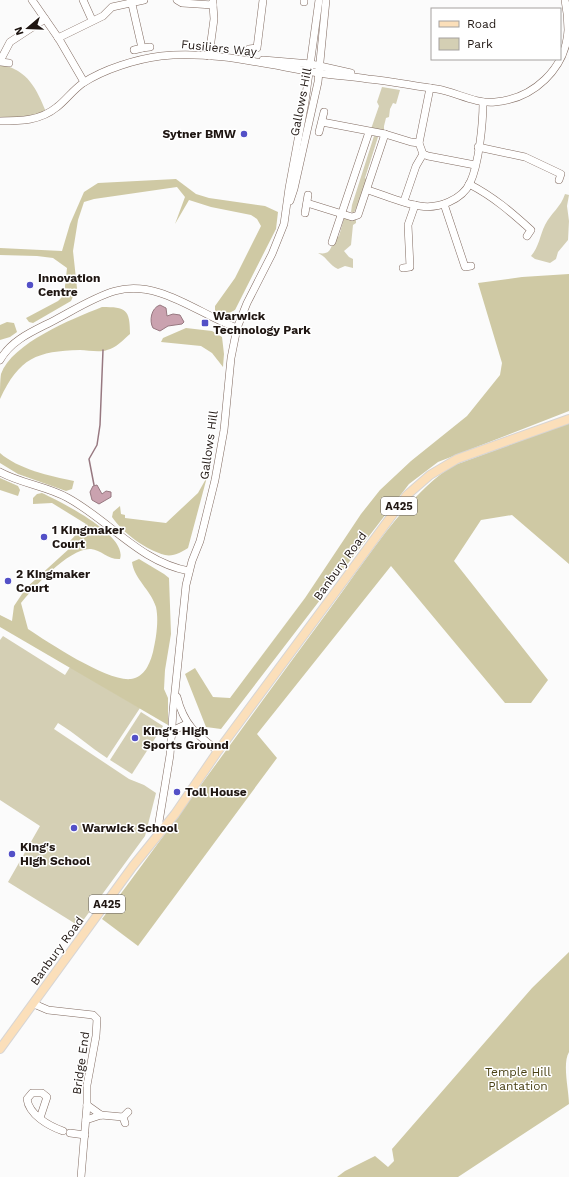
<svg xmlns="http://www.w3.org/2000/svg" width="569" height="1177" font-family="'Work Sans',sans-serif">
<rect width="100%" height="100%" fill="#fbfbfb"/>
<g fill="#d4cfb4">
<path d="M0 64C29 71 36 88 47 114L0 121Z"/>
<path d="M382 87 400 90 396 104 393 103 390 109 389 117 386 118 384 126V131L371 129 379 106 377 102Z"/>
<path d="M374 136 378 137 365 178 368 180 354 213 351 212 352 205Z"/>
<path d="M565 194 569 195 567 206 569 221 568 240 558 252 556 259 550 263 535 259 531 256C539 247 540 235 545 225 551 213 561 207 565 194Z"/>
<path d="M344 218 356 220V223L353 225 351 245 344 251 349 257 353 259V268L345 266 338 269C329 265 327 257 318 253 336 256 328 241 339 236Z"/>
<path d="M3 636 65 675 70 667 140 708 107 758C90 747 76 734 58 723L54 729 129 779 144 785 156 793 145 836 79 926 8 882 40 826 0 800V640Z"/>
<path d="M141 712 163 726 132 774 110 760Z"/>
</g>
<g fill="#cfc9a4">
<path d="M176 179 196 194 209 198 265 206 278 212 276 229 235 310 225 315 215 311V306L235 278 261 226 257 219 251 215 211 207 189 200 175 224 185 197 177 187 94 199 84 202 78 220 73 251 77 288 71 301 33 323 29 322 26 318 58 301 64 295 67 268 53 258 37 256 0 255V248L62 251 70 224 84 192 98 183Z"/>
<path d="M569 274V411L438 462 409 484 221 729 206 727 185 674 195 668 213 697 230 698 305 598 361 514 380 490 411 461 467 416 500 375 502 363 478 283 522 277Z"/>
<path d="M102 307C126 307 130 309 130 334 123 340 116 348 107 350 99 353 88 350 80 350 37 351 19 358 0 399 0 391 0 381 1 374 12 343 72 319 102 307Z"/>
<path d="M7 322 14 323 17 332 10 337 0 340V325Z"/>
<path d="M186 328 212 331 222 337 224 354 223 367 212 353 201 346 161 342 163 338Z"/>
<path d="M569 423V564L512 515 481 520 454 561 548 680 531 703H505L391 566 257 734 277 758 138 946 102 919C178 817 253 713 329 610 364 563 404 498 452 466Z"/>
<path d="M0 453C18 469 50 476 74 481L72 489 66 491 18 474 0 463Z"/>
<path d="M207 477 188 548C182 552 173 557 165 555 146 550 123 533 112 517L113 512 120 506 121 514 125 515V518L166 523 198 493Z"/>
<path d="M0 478 18 486 20 490 18 496 0 490Z"/>
<path d="M42 493C61 502 128 535 120 559 109 560 101 550 91 549 70 547 33 588 21 603L28 629C49 643 108 682 131 679 145 677 150 663 153 652 156 639 159 621 156 607 151 590 134 579 132 562L139 559 164 574 169 578 171 634 165 670 164 689 168 698V725L0 627V615L12 621 14 606 26 588 70 548 69 542 86 524 52 503 33 504V498L37 494Z"/>
<path d="M569 952V1052C562 1064 569 1090 569 1104L458 1177H337L345 1171 375 1156 388 1167 394 1161 392 1149 532 988Z"/>
</g>
<g fill="#caa2af" stroke="#977880">
<path d="M160 305 166 308 167 316 173 314 180 315 184 322 182 324 168 326 160 331 153 328C149 321 151 308 160 305Z"/>
<path d="M97 485 102 494 106 491 111 492V497L99 504 92 500 90 492 93 486Z"/>
</g>
<g fill="none" stroke-linecap="round" stroke-linejoin="round">
<path stroke="#977880" stroke-width="1.5" d="M94 485 89 459 97 445 100 425 103 350"/>
<defs>
<g id="minor">
<path d="M32 0 59 39 84 82"/>
<path d="M83 0 92 20"/>
<path d="M131 0 142 48 134 50"/>
<path d="M177 0 182 3 213 5V0"/>
<path d="M304 2V0"/>
<path d="M58 38 103 16 112 7 144 0"/>
<path d="M142 48 150 47"/>
<path d="M249 49 257 48 263 0"/>
<path d="M209 56 214 19 213 5"/>
<path d="M263 60 311 64 351 73"/>
<path d="M0 61 10 42 45 19"/>
<path d="M1 62 9 63"/>
<path d="M0 121C20 121 40 121 57 107 66 100 73 90 83 83 104 69 137 59 161 56 211 50 269 65 319 73 335 76 352 76 368 79 391 81 414 86 437 89 456 92 475 104 495 102 533 99 566 69 568 30 568 20 567 10 565 0"/>
<path d="M322 122 385 134 411 142 419 143"/>
<path d="M319 132 324 112"/>
<path d="M478 147 525 157 561 174 559 180"/>
<path d="M423 154 428 156 475 165"/>
<path d="M469 184C494 197 511 212 531 230L527 236"/>
<path d="M368 190C384 195 403 204 420 206 438 209 462 200 470 183 479 164 483 123 483 102"/>
<path d="M290 201 294 189 318 82 326 0"/>
<path d="M404 201 416 166 423 154 419 143 430 88"/>
<path d="M307 203 352 217 358 215 385 134"/>
<path d="M444 204 465 267 471 266"/>
<path d="M305 213 308 195"/>
<path d="M332 242 369 132"/>
<path d="M403 268 410 267 408 225 415 205"/>
<path d="M0 360C12 339 34 331 55 320 74 310 94 297 115 291 159 279 198 314 237 328"/>
<path d="M0 472C22 484 47 486 68 498 110 521 140 562 189 571"/>
<path d="M177 697C184 725 196 734 218 751"/>
<path d="M172 735 176 729 187 724"/>
<path d="M158 828 170 755 173 711 186 585 192 561 200 541 215 480 224 430 231 358 237 328 247 303 272 254 284 224 289 188 305 102 319 0"/>
<path d="M34 1004 48 1010 93 1015 97 1019 96 1036 87 1085V1105L81 1177"/>
<path d="M87 1105 101 1115"/>
<path d="M40 1118 47 1097 42 1093H32L27 1099C29 1115 49 1126 63 1131"/>
<path d="M86 1120 101 1115 123 1117"/>
<path d="M125 1123 123 1117 128 1112"/>
<path d="M70 1133 85 1135"/>
</g>
<path id="major" d="M0 1049 133 866 175 814 218 751 407 495 430 475 457 459 569 419"/>
</defs>
<use href="#minor" stroke="#816b61" stroke-width="8"/>
<use href="#major" stroke="#d7d5d4" stroke-width="10"/>
<use href="#minor" stroke="#fff" stroke-width="7"/>
<use href="#major" stroke="#fbdfba" stroke-width="8"/>
</g>
<g fill="#5350c7" stroke="#fff" stroke-width="1.5">
<circle cx="244" cy="134" r="4"/>
<circle cx="30" cy="285" r="4"/>
<rect x="201" y="319" width="8" height="8" rx="2"/>
<circle cx="44" cy="537" r="4"/>
<circle cx="8" cy="581" r="4"/>
<circle cx="135" cy="738" r="4"/>
<circle cx="177" cy="792" r="4"/>
<circle cx="74" cy="828" r="4"/>
<circle cx="12" cy="854" r="4"/>
</g>
<g text-anchor="middle" stroke-width="3" stroke-linejoin="round" paint-order="stroke">
<g fill="#fff" stroke="#625c59" stroke-width="1">
<rect x="381" y="497" width="36" height="18" rx="3"/>
<rect x="89" y="895" width="36" height="18" rx="3"/>
</g>
<g font-size="11" font-weight="bold" fill="#1f1612">
<text x="399" y="510">A425</text>
<text x="107" y="908">A425</text>
</g>
<g font-size="12" fill="#1f1612" stroke="#fff">
<text transform="translate(219 48) rotate(6)" y="4">Fusiliers Way</text>
<text transform="translate(301 102) rotate(-79)" y="4">Gallows Hill</text>
<text transform="translate(209 445) rotate(-82)" y="4">Gallows Hill</text>
<text transform="translate(340 566) rotate(-54)" y="4">Banbury Road</text>
<text transform="translate(57 951) rotate(-54)" y="4">Banbury Road</text>
<text transform="translate(81 1063) rotate(-82)" y="4">Bridge End</text>
</g>
<g font-size="12" font-weight="bold" fill="#1f1612" stroke="#fff" text-anchor="start">
<text x="236" y="138" text-anchor="end">Sytner BMW</text>
<text x="38" y="282">Innovation<tspan x="38" dy="14">Centre</tspan></text>
<text x="213" y="320">Warwick<tspan x="213" dy="14">Technology Park</tspan></text>
<text x="52" y="534">1 Kingmaker<tspan x="52" dy="14">Court</tspan></text>
<text x="16" y="578">2 Kingmaker<tspan x="16" dy="14">Court</tspan></text>
<text x="143" y="735">King's High<tspan x="143" dy="14">Sports Ground</tspan></text>
<text x="185" y="796">Toll House</text>
<text x="82" y="832">Warwick School</text>
<text x="20" y="851">King's<tspan x="20" dy="14">High School</tspan></text>
</g>
<g font-size="12" fill="#494114" stroke="#fff">
<text x="518" y="1076">Temple Hill<tspan x="518" dy="14">Plantation</tspan></text>
</g>
</g>
<rect x="431" y="8" width="130" height="52" fill="#ffffff" stroke="#a5a2a0"/>
<rect x="439" y="21" width="20" height="6" fill="#fbdfba" stroke="#a5a2a0"/>
<text x="467" y="28" font-size="12" fill="#1f1612">Road</text>
<rect x="439" y="38" width="20" height="12" fill="#d4cfb4" stroke="#a5a2a0"/>
<text x="467" y="48" font-size="12" fill="#1f1612">Park</text>
<g transform="translate(28 28) rotate(251)" stroke="#ffffff" stroke-width="3" paint-order="stroke">
<path d="M0-3L7 15L0 10L-7 15Z" fill="#1f1612"/>
<text y="-6" font-size="11" font-weight="bold" text-anchor="middle" fill="#1f1612">N</text>
</g>
</svg>
